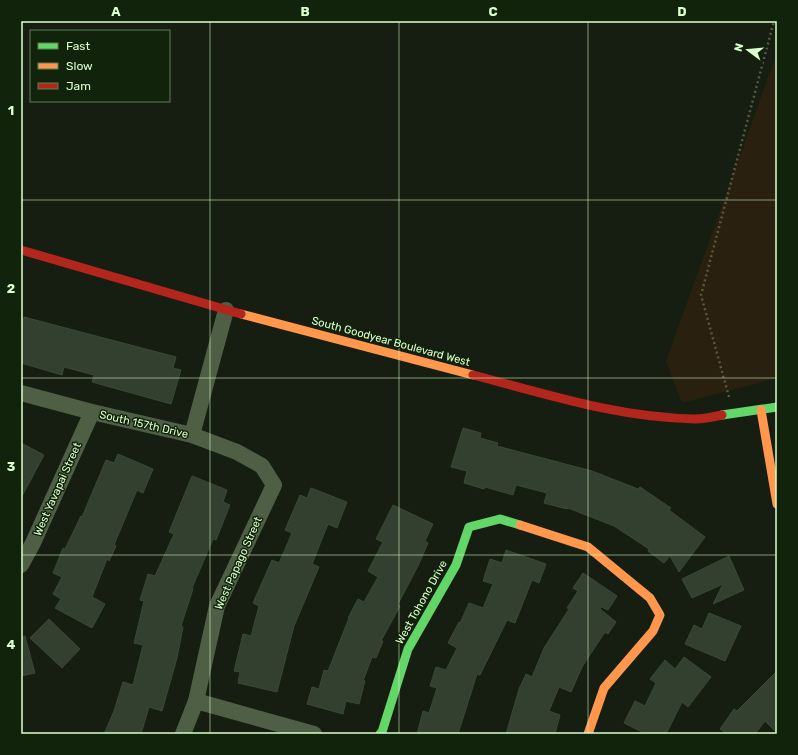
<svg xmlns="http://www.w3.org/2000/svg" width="798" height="755" font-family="Rubik,sans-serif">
<rect width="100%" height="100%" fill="#151e11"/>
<path fill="#2a200f" d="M777 53V378L682 403 666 361Z"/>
<g fill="#33402f" stroke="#394a33">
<path d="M24 317 176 357 173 368 181 370 171 404 92 382 94 375 64 367 62 375 21 363V329Z"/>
<path d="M463 428 481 433 480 438 498 443 497 446 592 471 638 489 640 487 671 508 669 510 705 537 679 572 670 556 664 563 648 551 649 549 614 526 568 508 567 509 544 503 547 493 516 485 513 495 485 487 484 489 464 483 467 471 451 467Z"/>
<path d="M21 443 44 455 21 498Z"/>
<path d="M118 454 153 469 143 493 137 490 114 545 116 546 109 561 107 559 92 597 105 604 92 628 55 608 61 599 53 594 62 577 53 573 63 548 65 549 81 516 82 517 106 460 114 463Z"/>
<path d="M192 476 227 490 223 502 230 505 216 540 213 539 192 588 193 589 181 626 183 627 177 658 162 711 149 707 141 734H104L114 711 123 682 133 685 143 645 134 643 144 601 140 600 148 574 155 576 174 534 169 532Z"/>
<path d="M311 488 347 502 337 528 328 524 312 564 319 567 294 626 277 692 238 683 240 672 234 671 243 634 251 636 259 606 253 603 272 560 279 563 292 533 285 530 300 495 307 498Z"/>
<path d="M393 505 433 524 425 541 428 543 418 566 398 604 400 606 381 641H383L376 658 372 657 363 681H365L359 704 346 701 343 714 307 704 312 687 319 689 324 670 328 671 349 618H348L358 599 364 602 378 577 368 571 383 542 376 539Z"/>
<path d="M506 550 546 564 539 583 532 580 515 623 507 620 480 675 477 674 458 734H417L423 711 429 713 437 688 430 686 436 667 446 670 457 648 448 643 459 622 460 623 469 603 483 608 493 584 483 581 490 559 502 563Z"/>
<path d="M729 556 744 590 713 604 723 584 692 598 682 579Z"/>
<path d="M583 573 617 596 608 610 601 607 600 609 616 622 608 634 605 632 582 667 571 692 559 687 549 711 560 715 555 734H506L519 689 526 674 532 677 544 648 569 609 567 608 578 591 573 588Z"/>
<path d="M709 613 741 626 725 661 685 644 694 625 702 629Z"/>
<path d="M49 619 80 649 62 668 30 638Z"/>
<path d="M25 636 35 673 21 676V637Z"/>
<path d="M684 657 711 677 688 707 682 702 666 734H646L624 723 635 701 645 706 656 683 650 679 665 660 675 669Z"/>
<path d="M777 671V733L765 721 755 734H727L720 729 734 709 737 711Z"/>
</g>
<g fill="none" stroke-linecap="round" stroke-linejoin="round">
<path stroke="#585a40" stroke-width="2.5" stroke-dasharray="2 3" stroke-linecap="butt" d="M729 397 701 295 774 21"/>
<g stroke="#4f5f45" stroke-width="16">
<path d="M21 393 92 412 192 435 237 452 262 466 274 485 217 606 196 701 183 734"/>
<path d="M192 435 226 310"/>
<path d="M21 565 33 543 92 412"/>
<path d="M196 701 314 734"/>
</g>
<g stroke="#63d668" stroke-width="9">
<path d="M722 415 777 407"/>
<path d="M380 734 382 732 408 649 456 565 469 527 500 519 520 525"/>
</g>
<g stroke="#ff974d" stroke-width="9">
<path d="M241 314 473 375"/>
<path d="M761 410 777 504"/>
<path d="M520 525 588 547 650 598 660 615 653 631 604 688 588 734"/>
</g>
<g stroke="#b3261e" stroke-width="9">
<path d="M21 250 241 314"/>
<path d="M473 375C546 394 619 418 695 419 703 419 713 417 722 415"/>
</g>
</g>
<path fill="none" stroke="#ddffce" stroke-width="1" stroke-opacity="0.55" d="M210 21V734M399 21V734M588 21V734M21 200H777M21 378H777M21 555H777"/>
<g text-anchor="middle" stroke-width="3" stroke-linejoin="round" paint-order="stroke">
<g font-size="11" fill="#ddffce" stroke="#12230c">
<text transform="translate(391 341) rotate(15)" y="4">South Goodyear Boulevard West</text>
<text transform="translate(144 424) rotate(13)" y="4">South 157th Drive</text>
<text transform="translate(57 489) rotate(-66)" y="4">West Yavapai Street</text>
<text transform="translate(238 563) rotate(-66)" y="4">West Papago Street</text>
<text transform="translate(421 602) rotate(-61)" y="4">West Tohono Drive</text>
</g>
</g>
<rect width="798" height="755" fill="none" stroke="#12230c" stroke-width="44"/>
<rect x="30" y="30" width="140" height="72" fill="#12230c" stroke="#637b5a"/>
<rect x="38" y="43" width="20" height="6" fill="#63d668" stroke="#637b5a"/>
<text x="66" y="50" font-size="12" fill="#ddffce">Fast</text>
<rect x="38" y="63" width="20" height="6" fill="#ff974d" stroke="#637b5a"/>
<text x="66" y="70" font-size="12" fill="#ddffce">Slow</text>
<rect x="38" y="83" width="20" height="6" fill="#b3261e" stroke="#637b5a"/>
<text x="66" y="90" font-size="12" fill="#ddffce">Jam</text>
<g transform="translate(748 50) rotate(286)" stroke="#12230c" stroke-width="3" paint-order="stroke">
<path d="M0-3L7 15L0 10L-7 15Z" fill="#ddffce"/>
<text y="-6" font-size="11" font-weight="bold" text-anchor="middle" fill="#ddffce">N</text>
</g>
<rect x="22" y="22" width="754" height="711" fill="none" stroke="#ddffce" stroke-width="1.5"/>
<g font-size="13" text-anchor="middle" font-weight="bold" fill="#ddffce">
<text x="116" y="16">A</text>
<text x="305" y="16">B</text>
<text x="493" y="16">C</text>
<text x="682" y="16">D</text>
<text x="11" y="115">1</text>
<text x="11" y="293">2</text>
<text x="11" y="471">3</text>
<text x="11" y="649">4</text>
</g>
</svg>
